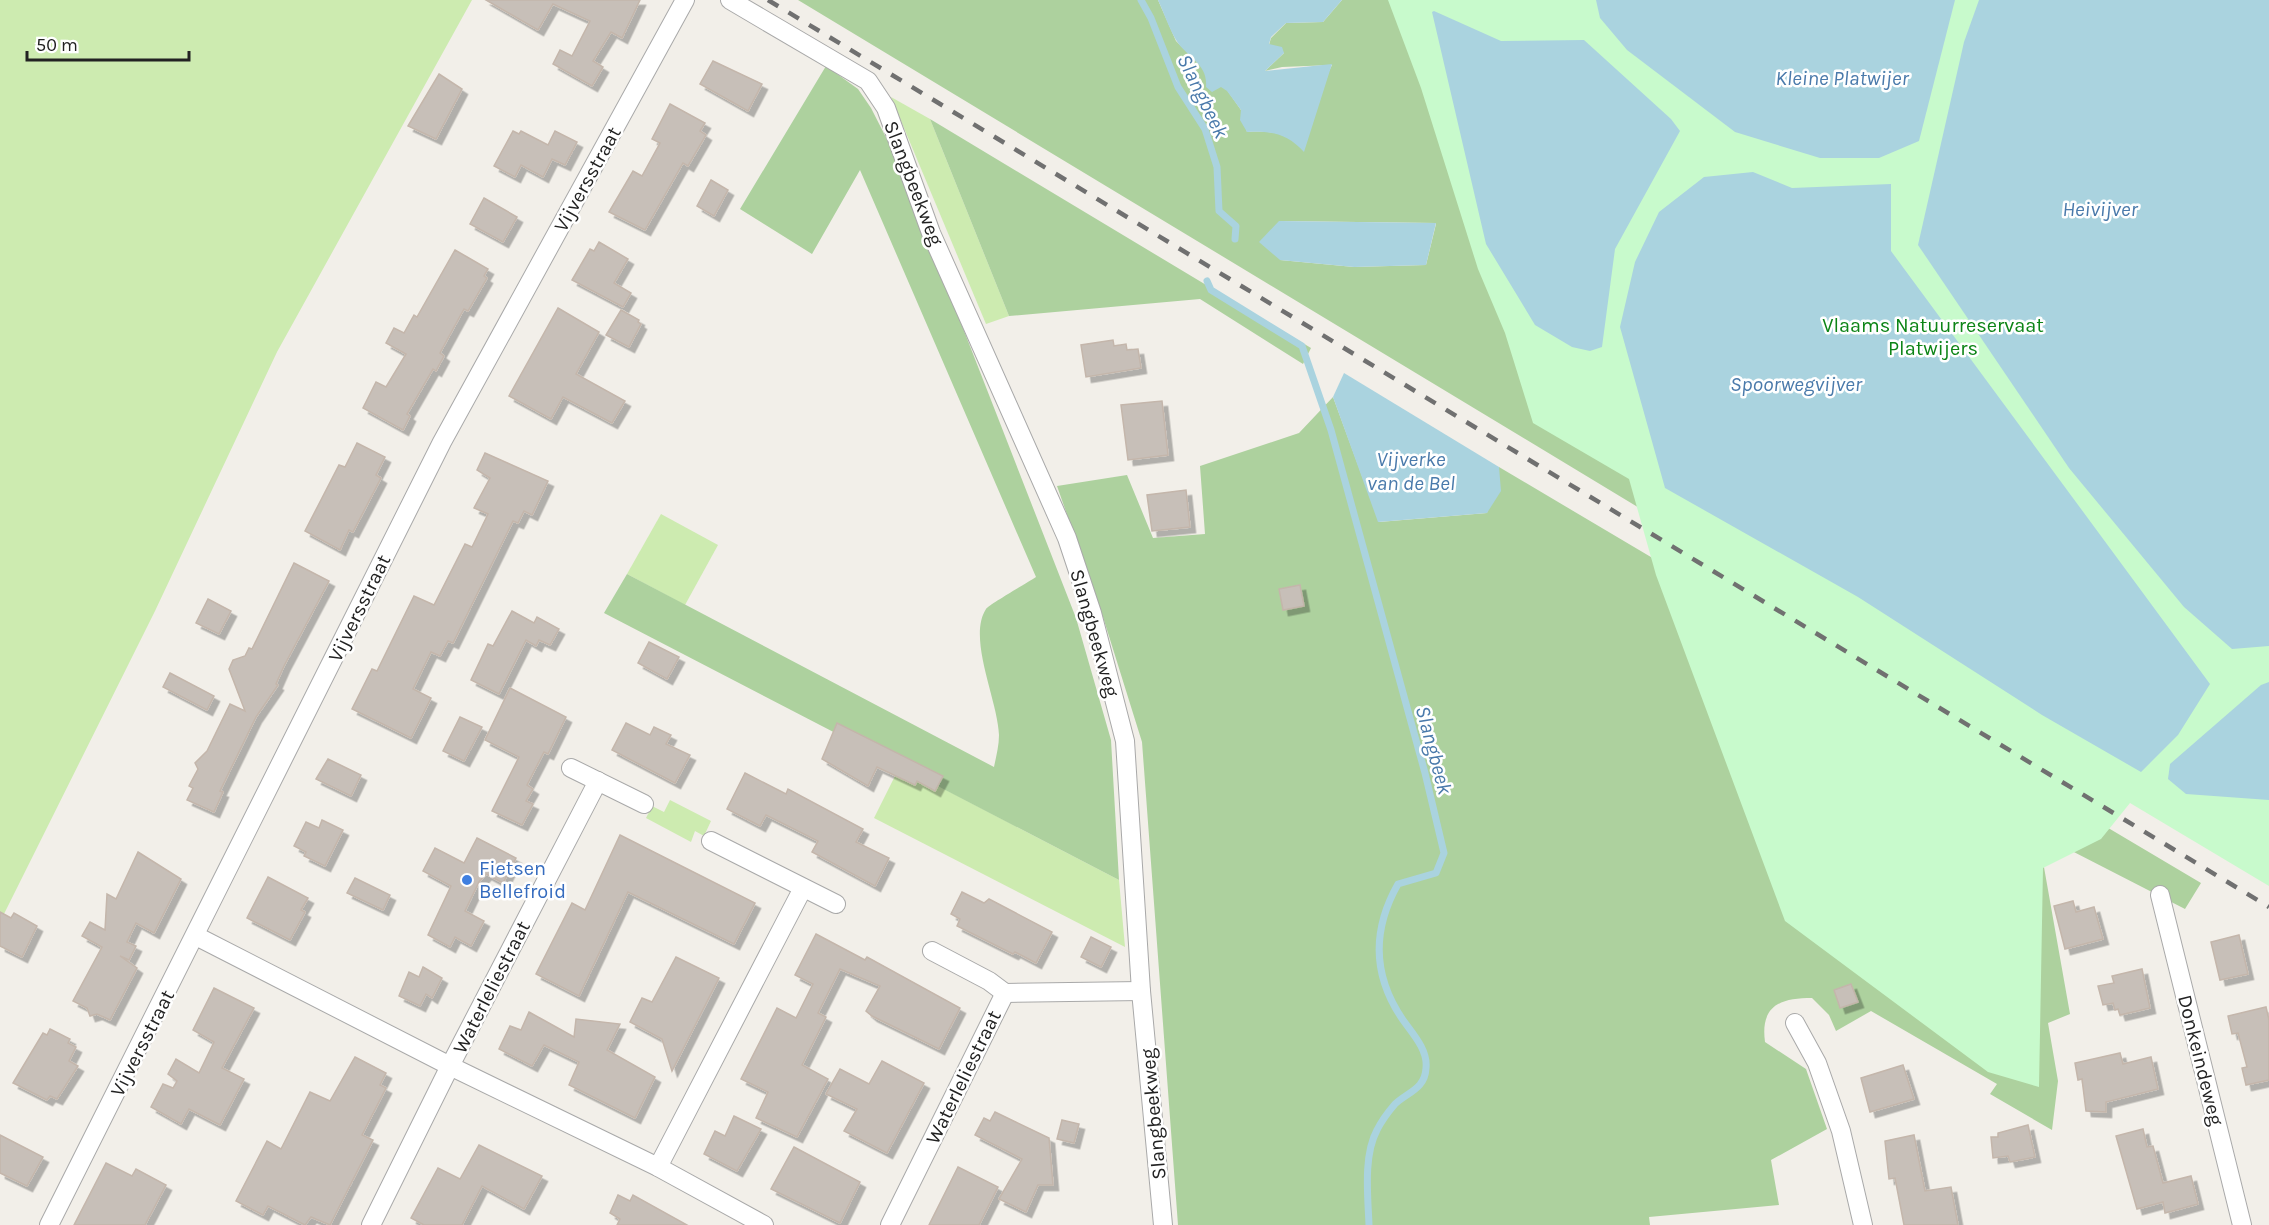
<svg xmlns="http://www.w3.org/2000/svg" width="2269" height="1225" font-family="Karla,sans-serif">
<defs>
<filter id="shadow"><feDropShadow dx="5.5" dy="5.5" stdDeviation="0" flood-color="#0004"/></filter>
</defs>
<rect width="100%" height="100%" fill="#f2efe9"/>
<g fill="#cdebb0">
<path d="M0 0H472L277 352 155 611 0 922Z"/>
<path d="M891 97 930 119 1009 316 986 324Z"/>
<path d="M661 514 718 545 685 605 627 574Z"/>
<path d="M900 766 1119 880 1125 947 874 818Z"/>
<path d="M670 800 711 821 704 836 695 831 691 842 646 818 652 806 664 812Z"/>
</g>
<g fill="#add19e" fill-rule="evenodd">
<path d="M798 0H1158L1176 41 1203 68 1207 77 1227 90 1241 110 1247 132C1264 131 1280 131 1295 141L1332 65 1282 67 1265 71 1284 53 1269 45 1271 38 1286 23 1323 22 1342 0H1596L1689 538ZM1279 221 1436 223V224L1426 265 1354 267 1280 260Z"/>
<path d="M826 66 858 89 871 108 897 159 1076 618 1111 740 1119 880 604 613 627 574 994 767C996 757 999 746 999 735 998 701 967 638 986 609 990 604 1027 583 1036 577L860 170 812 254 740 209Z"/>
<path d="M930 119 1311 348 1303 364 1200 299 1009 316Z"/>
<path d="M1333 397 1379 522 1487 513 1499 467 2201 883 2185 909 2068 849 2042 856 2070 1014 2048 1023 2058 1081 2052 1130 1990 1094 1997 1084 1871 1011 1836 1031 1829 1015 1812 998C1781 998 1760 1005 1765 1042L1806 1069 1827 1129 1771 1160 1779 1205 1649 1217 1650 1225H1178L1142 742 1103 617 1057 486 1127 475 1153 538 1205 534 1200 466 1299 433Z"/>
</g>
<path fill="#c8facc" d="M1388 0H2269V886L2130 803 2101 839 2043 868 2039 1087 1988 1072 1785 921 1656 575 1629 479 1533 423 1505 333 1478 269 1421 88Z"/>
<g fill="#aad3df">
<path d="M1158 0H1342L1323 22 1286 23 1271 37 1269 44 1282 47 1284 53 1265 71 1332 64 1304 152C1287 133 1271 131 1247 132L1240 120 1241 110 1227 91 1221 87 1212 92 1206 87C1208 63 1187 58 1176 40 1169 28 1164 13 1158 0Z"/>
<path d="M1596 0H1955L1919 141 1879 158H1820L1735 132 1627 50 1600 18Z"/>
<path d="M1979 0H2269V646L2232 649 2184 607 2069 468 1918 245 1964 42Z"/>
<path d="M1434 11 1501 41 1584 40 1671 119 1680 131 1615 249 1602 347 1590 351 1572 347 1535 325 1486 244 1432 12Z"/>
<path d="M1753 172 1792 188 1891 184V251L2210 684 2178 735 2141 772 2042 715 1858 597 1665 488 1620 327 1635 262 1659 212 1704 177Z"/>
<path d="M1279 221 1436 223 1426 265 1354 267 1280 260 1259 242Z"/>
<path d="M1344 373 1499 467 1501 491 1487 513 1378 522 1333 397Z"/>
<path d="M2269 682V800L2186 794 2168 779 2170 764 2261 685Z"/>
</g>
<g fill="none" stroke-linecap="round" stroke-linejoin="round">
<g stroke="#aad3df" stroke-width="7">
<path d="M1141 0 1151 18 1178 87 1205 129 1217 167 1219 211 1236 226 1235 239"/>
<path d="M1207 281 1211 290 1302 346 1331 430 1425 773 1444 853 1436 873 1398 884C1372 930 1372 975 1403 1020 1413 1034 1428 1050 1426 1068 1425 1089 1408 1092 1395 1104 1389 1111 1381 1122 1377 1130 1363 1156 1368 1197 1369 1225"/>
</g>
</g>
<g fill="#c7bfb8" stroke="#c4b6ab" stroke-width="1.5" filter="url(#shadow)">
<path d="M486 0H640L622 38 611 32 593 61 603 67 592 86 553 64 560 50 572 56 590 21 553 4 538 30Z"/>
<path d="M713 61 762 84 748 111 700 84Z"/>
<path d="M439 74 462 89 436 139 408 126Z"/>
<path d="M670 104 705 123 700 131 706 135 688 166 683 163 645 230 609 212 633 171 642 176 660 143 652 139Z"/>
<path d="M513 131 519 134 521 131 548 145 555 131 577 142 565 165 552 159 543 177 521 165 515 177 494 166Z"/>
<path d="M711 180 728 190 714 216 697 206Z"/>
<path d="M484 198 517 217 503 242 470 224Z"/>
<path d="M599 242 628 259 614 283 631 293 623 307 572 280 590 249 594 251Z"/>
<path d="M455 250 488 269 484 276 487 278 468 311 464 309 440 353 444 356 436 371 433 369 407 414 410 416 403 430 363 408 376 382 386 387 406 354 386 343 394 328 404 333 414 315 417 317Z"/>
<path d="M558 308 599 332 576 374 625 401 612 423 563 397 551 419 509 396Z"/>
<path d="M621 310 639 320 638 322 641 324 629 347 606 335Z"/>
<path d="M1113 340 1114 346 1126 344 1127 350 1138 349 1141 368 1086 377 1081 345Z"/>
<path d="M1162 401 1168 455 1128 460 1121 405Z"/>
<path d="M357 443 385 457 376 475 381 478 353 532 349 530 340 550 305 531 339 465 345 467Z"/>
<path d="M485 453 548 481 532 515 524 511 518 523 513 521 453 643 448 641 440 656 431 652 413 689 431 698 411 738 352 709 372 669 377 671 414 596 434 605 465 544 472 547 488 514 474 508 490 478 477 470Z"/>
<path d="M1186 490 1190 527 1152 531 1147 495Z"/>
<path d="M294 563 329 581 284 666 276 684 278 685 256 717 220 791 223 792 214 812 187 800 193 788 189 786 198 769 195 763 207 751 230 704 245 711 229 669 233 660 245 656 249 648 252 649Z"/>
<path d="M1300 585 1304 606 1283 610 1279 589Z"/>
<path d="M208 599 231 611 219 634 196 623Z"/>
<path d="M512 611 534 623 537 617 559 629 550 645 539 640 536 646 526 640 499 694 471 680 488 644 493 646Z"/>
<path d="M649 642 679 657 667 679 638 663Z"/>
<path d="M170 673 214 696 207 710 163 687Z"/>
<path d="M510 688 566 717 548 754 544 752 527 785 533 789 526 801 533 804 522 825 492 811 519 757 485 740Z"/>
<path d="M460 717 482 727 464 761 443 751Z"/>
<path d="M626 723 650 735 654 727 671 735 666 744 690 755 675 783 612 750Z"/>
<path d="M837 723 943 776 935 791 917 781 915 785 877 767 868 786 822 759Z"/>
<path d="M328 759 361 775 351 796 316 779Z"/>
<path d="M745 773 786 794 788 789 863 829 856 842 889 858 875 886 812 852 818 841 766 815 760 826 727 809Z"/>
<path d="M322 820 343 830 325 866 304 856 306 852 294 846 306 822 319 828Z"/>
<path d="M620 835 755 903 734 944 628 892 579 996 536 974 572 903 585 910Z"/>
<path d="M477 838 516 858 503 883 486 874 479 882 465 911 484 921 471 946 455 937 450 947 428 935 451 886 423 871 435 848 464 863Z"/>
<path d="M138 852 181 879 154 933 136 923 127 942 136 946 129 960 120 956 137 968 110 1020 97 1014 90 1016 87 1008 73 1001 102 947 82 936 90 922 105 930 107 894 116 899Z"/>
<path d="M268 877 308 898 301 910 305 912 290 940 247 918Z"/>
<path d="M355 878 390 895 383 910 347 893Z"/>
<path d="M962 892 984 903 989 899 1052 932 1036 963 1015 952 1013 954 957 926 960 919 951 914Z"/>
<path d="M2073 901 2076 912 2094 907 2103 939 2065 949 2054 906Z"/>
<path d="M0 912 11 918 14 913 37 926 22 957 0 946Z"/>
<path d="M816 934 865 960 867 957 960 1008 939 1049 872 1016 866 1011 880 986 840 969 818 1013 826 1017 802 1065 828 1079 797 1137 756 1118 768 1092 741 1079 777 1008 796 1018 813 984 795 975Z"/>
<path d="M2239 935 2248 974 2220 980 2211 942Z"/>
<path d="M1091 937 1111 947 1101 967 1081 957Z"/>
<path d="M676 957 719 978 672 1071 662 1039 630 1022 642 998 652 1002Z"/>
<path d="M423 967 442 978 432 998 426 994 420 1006 399 996 409 972 419 977Z"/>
<path d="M2142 969 2150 1008 2120 1015 2118 1009 2115 1010 2113 1003 2103 1005 2098 986 2114 983 2112 976Z"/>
<path d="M1851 984 1858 1002 1840 1008 1834 990Z"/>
<path d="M214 988 254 1008 222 1068 244 1079 220 1125 189 1109 181 1124 151 1107 163 1084 173 1088 177 1081 168 1074 176 1059 199 1073 214 1042 193 1030Z"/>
<path d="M2266 1007 2269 1020V1080L2246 1085 2242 1068 2247 1067 2238 1033 2232 1034 2228 1016Z"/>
<path d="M529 1012 574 1037 576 1019 620 1024 607 1050 655 1077 635 1118 569 1085 579 1062 544 1045 532 1066 499 1049 510 1026 521 1030Z"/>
<path d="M50 1029 70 1039 68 1043 76 1047 69 1061 78 1066 57 1099 50 1096 47 1100 13 1083 43 1033 47 1035Z"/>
<path d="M2120 1053 2123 1064 2151 1057 2158 1089 2106 1102V1112L2086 1111 2082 1079 2078 1080 2075 1063Z"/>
<path d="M355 1057 386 1073 380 1085 386 1088 362 1135 373 1140 330 1225 311 1217 305 1225 268 1206 263 1215 236 1201 267 1141 281 1149 310 1092 330 1101Z"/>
<path d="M882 1061 924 1083 887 1153 844 1131 857 1109 826 1094 840 1069 869 1084Z"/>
<path d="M1903 1065 1914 1099 1870 1112 1861 1078Z"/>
<path d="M995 1112 1049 1138 1053 1185H1038L1026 1212 999 1199 1022 1159 975 1135 984 1118 990 1121Z"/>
<path d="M734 1116 761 1129 737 1171 704 1154 715 1131 725 1136Z"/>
<path d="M1062 1120 1079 1124 1074 1143 1057 1139Z"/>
<path d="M2028 1125 2035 1157 2010 1162 2008 1156 1993 1158 1991 1137H1998V1133Z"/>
<path d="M2143 1129 2147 1147 2153 1146 2163 1183 2191 1176 2198 1204 2165 1213 2163 1202 2137 1209 2116 1136Z"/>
<path d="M0 1135 43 1157 27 1186 0 1173Z"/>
<path d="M1914 1135 1925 1191 1951 1187 1958 1225H1904L1895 1178 1889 1179 1885 1141Z"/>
<path d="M479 1145 542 1176 524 1209 482 1186 462 1225H424L411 1218 438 1168 460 1179Z"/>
<path d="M794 1147 860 1182 840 1223 771 1189Z"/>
<path d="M106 1163 132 1176 136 1169 166 1185 145 1225H74Z"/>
<path d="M958 1167 998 1187 979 1225H929Z"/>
<path d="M618 1195 630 1201 633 1195 687 1225H617L620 1219 610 1213Z"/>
</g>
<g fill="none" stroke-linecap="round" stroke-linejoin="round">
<defs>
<g id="minor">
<path d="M730 0 868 81 886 108 931 233 1067 538 1092 613 1125 741 1141 991 1163 1225"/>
<path d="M571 768 644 804"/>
<path d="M711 841 836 904"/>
<path d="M2160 895 2242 1225"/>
<path d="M196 936 450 1066 658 1167 764 1225"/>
<path d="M932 951 989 981 1005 993 1141 991"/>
<path d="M1795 1023 1817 1063 1841 1131 1863 1225"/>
<path d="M658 1167 803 888"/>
<path d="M49 1225 442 442 685 0"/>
<path d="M371 1225 450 1066 598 781"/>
<path d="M890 1225 1005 993"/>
</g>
</defs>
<use href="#minor" stroke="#a9a9a9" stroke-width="20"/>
<use href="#minor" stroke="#fff" stroke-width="18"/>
<path stroke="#707070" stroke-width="4.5" stroke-dasharray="12 12" stroke-linecap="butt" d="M768 0 2269 907"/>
</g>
<circle fill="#3f7fe0" stroke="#fff" stroke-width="2" cx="467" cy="880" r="6"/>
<g text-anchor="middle" stroke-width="5" stroke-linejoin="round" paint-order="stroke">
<g font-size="20" fill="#222" stroke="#fff">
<text transform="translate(587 179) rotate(-61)" y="7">Vijversstraat</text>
<text transform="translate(914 183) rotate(69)" y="7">Slangbeekweg</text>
<text transform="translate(359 608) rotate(-64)" y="7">Vijversstraat</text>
<text transform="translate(1095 633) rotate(74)" y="7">Slangbeekweg</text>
<text transform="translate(491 987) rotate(-63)" y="7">Waterleliestraat</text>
<text transform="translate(142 1043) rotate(-63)" y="7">Vijversstraat</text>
<text transform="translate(2201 1060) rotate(76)" y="7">Donkeindeweg</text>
<text transform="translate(963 1077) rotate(-64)" y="7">Waterleliestraat</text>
<text transform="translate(1153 1114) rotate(-95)" y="7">Slangbeekweg</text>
</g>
<g font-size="20" fill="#0c8416" stroke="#fff">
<text x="1933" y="332">Vlaams Natuurreservaat<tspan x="1933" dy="23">Platwijers</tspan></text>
</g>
<g font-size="20" fill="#366cbe" stroke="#fff" text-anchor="start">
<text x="479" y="875">Fietsen<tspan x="479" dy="23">Bellefroid</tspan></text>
</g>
<g font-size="21" font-style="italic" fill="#4a7aab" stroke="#fff">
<text x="1842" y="85">Kleine Platwijer</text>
<text transform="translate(1203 96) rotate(64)" y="7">Slangbeek</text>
<text x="2100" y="216">Heivijver</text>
<text x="1796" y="391">Spoorwegvijver</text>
<text x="1411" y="466">Vijverke<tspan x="1411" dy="24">van de Bel</tspan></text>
<text transform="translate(1434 750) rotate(75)" y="7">Slangbeek</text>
</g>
</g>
<path d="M27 51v9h162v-9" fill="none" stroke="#222222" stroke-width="3"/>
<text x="36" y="51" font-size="18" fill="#222222" stroke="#ffffff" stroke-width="4.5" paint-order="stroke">50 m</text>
</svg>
